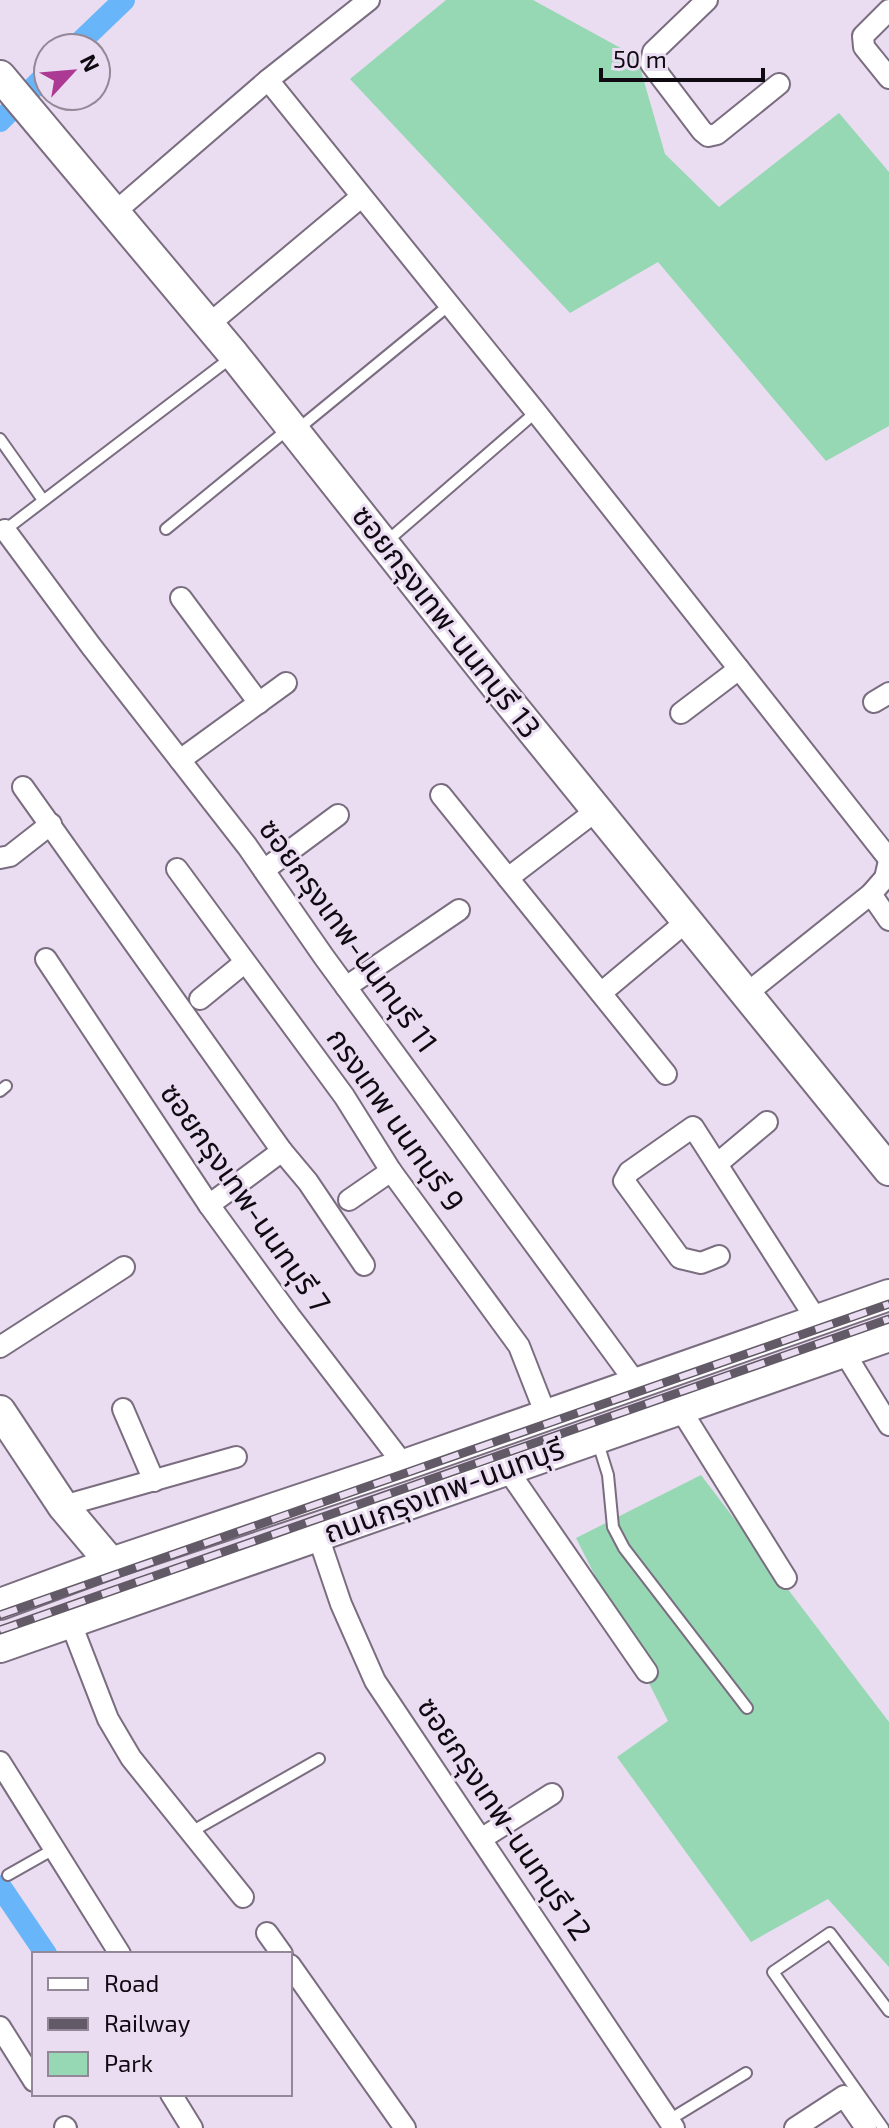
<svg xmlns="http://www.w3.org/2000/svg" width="889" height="2128" font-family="'Exo 2','Noto Sans Thai',sans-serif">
<rect width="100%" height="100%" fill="#eadcf1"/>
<g fill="#96d8b4">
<path d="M446 0H533L637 57 665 154 719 207 839 113 889 172V426L826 461 658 262 570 313 350 79Z"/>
<path d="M701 1475 889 1722V1967L828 1899 751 1942 617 1757 668 1721 576 1538Z"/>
</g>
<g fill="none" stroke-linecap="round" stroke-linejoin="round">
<g stroke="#69b5f9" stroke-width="22">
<path d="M74 48 124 0"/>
<path d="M0 121 48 73"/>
<path d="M0 1886 46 1954"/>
</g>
<defs>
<g id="lane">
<path d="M298 429 448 306"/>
<path d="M0 439 43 500"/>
<path d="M166 529 287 430"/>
<path d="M5 530 232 357"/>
<path d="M386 542 536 412"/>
<path d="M0 1091 6 1086"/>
<path d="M598 1443 608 1475 613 1527 624 1548 747 1708"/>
<path d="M191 1832 319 1759"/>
<path d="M8 1875 54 1849"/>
<path d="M669 2120 746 2073"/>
<path d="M883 2128 773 1972 830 1933 889 2011"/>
</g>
<g id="street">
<path d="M707 0 653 52 651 64 702 131 708 136 717 134 779 84"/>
<path d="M889 10 863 36 864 47 889 78"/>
<path d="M268 80 369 0"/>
<path d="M115 212 268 80 536 412 889 859"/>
<path d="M208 325 361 197"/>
<path d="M5 530 91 646 247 846 324 957 636 1383"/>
<path d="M181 598 259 703"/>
<path d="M874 702 889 693"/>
<path d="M681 713 739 669"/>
<path d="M180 760 286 683"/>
<path d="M23 787 282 1151 308 1182 364 1265"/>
<path d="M441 795 666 1074"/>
<path d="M0 858 10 856 51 824"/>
<path d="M177 869 344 1096 391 1171 519 1346 546 1415"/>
<path d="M264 870 338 815"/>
<path d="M508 878 597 810"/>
<path d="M871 894 889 920"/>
<path d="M46 959 209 1205 289 1315 404 1465"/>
<path d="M346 987 459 910"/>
<path d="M601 993 687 921"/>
<path d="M746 994 871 894 885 878 889 861"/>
<path d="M200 999 244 963"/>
<path d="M717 1164 767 1122"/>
<path d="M349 1200 391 1171"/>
<path d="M209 1205 282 1151"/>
<path d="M719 1256 701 1263 680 1258 624 1181 629 1172 693 1127 816 1319"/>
<path d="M0 1347 124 1267"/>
<path d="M844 1352 889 1425"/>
<path d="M123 1409 154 1481"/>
<path d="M681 1410 786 1578"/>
<path d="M507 1469 647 1672"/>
<path d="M63 1506 236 1457"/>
<path d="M318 1536 341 1604 375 1681 674 2128"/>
<path d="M70 1621 108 1719 131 1758 243 1897"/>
<path d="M0 1762 120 1954"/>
<path d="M481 1839 552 1794"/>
<path d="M267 1933 282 1954"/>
<path d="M290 1965 405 2128"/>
<path d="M0 2027 34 2081"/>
<path d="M171 2094 192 2128"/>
<path d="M65 2127 66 2128"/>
<path d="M795 2128 844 2096 866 2128"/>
</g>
<g id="secondary">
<path d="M0 76 234 355 497 687 889 1170"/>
<path d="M0 1411 63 1506 111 1563"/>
<path d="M0 1604 111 1563 404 1465 889 1295"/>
<path d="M0 1647 889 1336"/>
</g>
</defs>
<use href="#lane" stroke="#796d7f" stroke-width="14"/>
<use href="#street" stroke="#796d7f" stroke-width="24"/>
<use href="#secondary" stroke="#796d7f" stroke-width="34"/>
<use href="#lane" stroke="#fff" stroke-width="10"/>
<use href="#street" stroke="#fff" stroke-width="20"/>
<use href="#secondary" stroke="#fff" stroke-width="30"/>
<defs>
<g id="rail">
<path d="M0 1615 889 1304"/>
<path d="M0 1630 889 1319"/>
</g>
</defs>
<use href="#rail" stroke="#625a66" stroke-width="9"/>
<use href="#rail" stroke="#eadcf1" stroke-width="6" stroke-dasharray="18" stroke-linecap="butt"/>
</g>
<g text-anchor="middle" stroke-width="6" stroke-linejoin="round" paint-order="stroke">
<g font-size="30" fill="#0f0a11" stroke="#eadcf1">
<text transform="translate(446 622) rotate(52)" y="10">ซอยกรุงเทพ-นนทบุรี 13</text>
<text transform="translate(348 936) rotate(54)" y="10">ซอยกรุงเทพ-นนทบุรี 11</text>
<text transform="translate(395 1120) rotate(55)" y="10">กรงเทพ นนทบุรี 9</text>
<text transform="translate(245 1198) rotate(55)" y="10">ซอยกรุงเทพ-นนทบุรี 7</text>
<text transform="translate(444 1491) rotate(-20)" y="10">ถนนกรุงเทพ-นนทบุรี</text>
<text transform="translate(504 1819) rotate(56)" y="10">ซอยกรุงเทพ-นนทบุรี 12</text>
</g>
</g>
<rect x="32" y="1952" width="260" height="144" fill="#eadcf1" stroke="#928897" stroke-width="2"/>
<rect x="48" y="1978" width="40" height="12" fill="#ffffff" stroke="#928897" stroke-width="2"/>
<text x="104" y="1992" font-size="24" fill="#0f0a11">Road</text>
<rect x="48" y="2018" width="40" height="12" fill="#625a66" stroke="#928897" stroke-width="2"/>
<text x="104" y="2032" font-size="24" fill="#0f0a11">Railway</text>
<rect x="48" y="2052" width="40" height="24" fill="#96d8b4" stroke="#928897" stroke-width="2"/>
<text x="104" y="2072" font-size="24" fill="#0f0a11">Park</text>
<g transform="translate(72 72) rotate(64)"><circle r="38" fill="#eadcf1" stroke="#928897" stroke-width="2"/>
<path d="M0-6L14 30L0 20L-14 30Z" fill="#ac3993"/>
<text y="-12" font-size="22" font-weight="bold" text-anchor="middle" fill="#0f0a11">N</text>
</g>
<path d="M601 68v12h162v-12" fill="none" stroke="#0f0a11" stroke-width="4"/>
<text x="613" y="68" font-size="24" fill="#0f0a11" stroke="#eadcf1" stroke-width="6" paint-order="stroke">50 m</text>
</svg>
